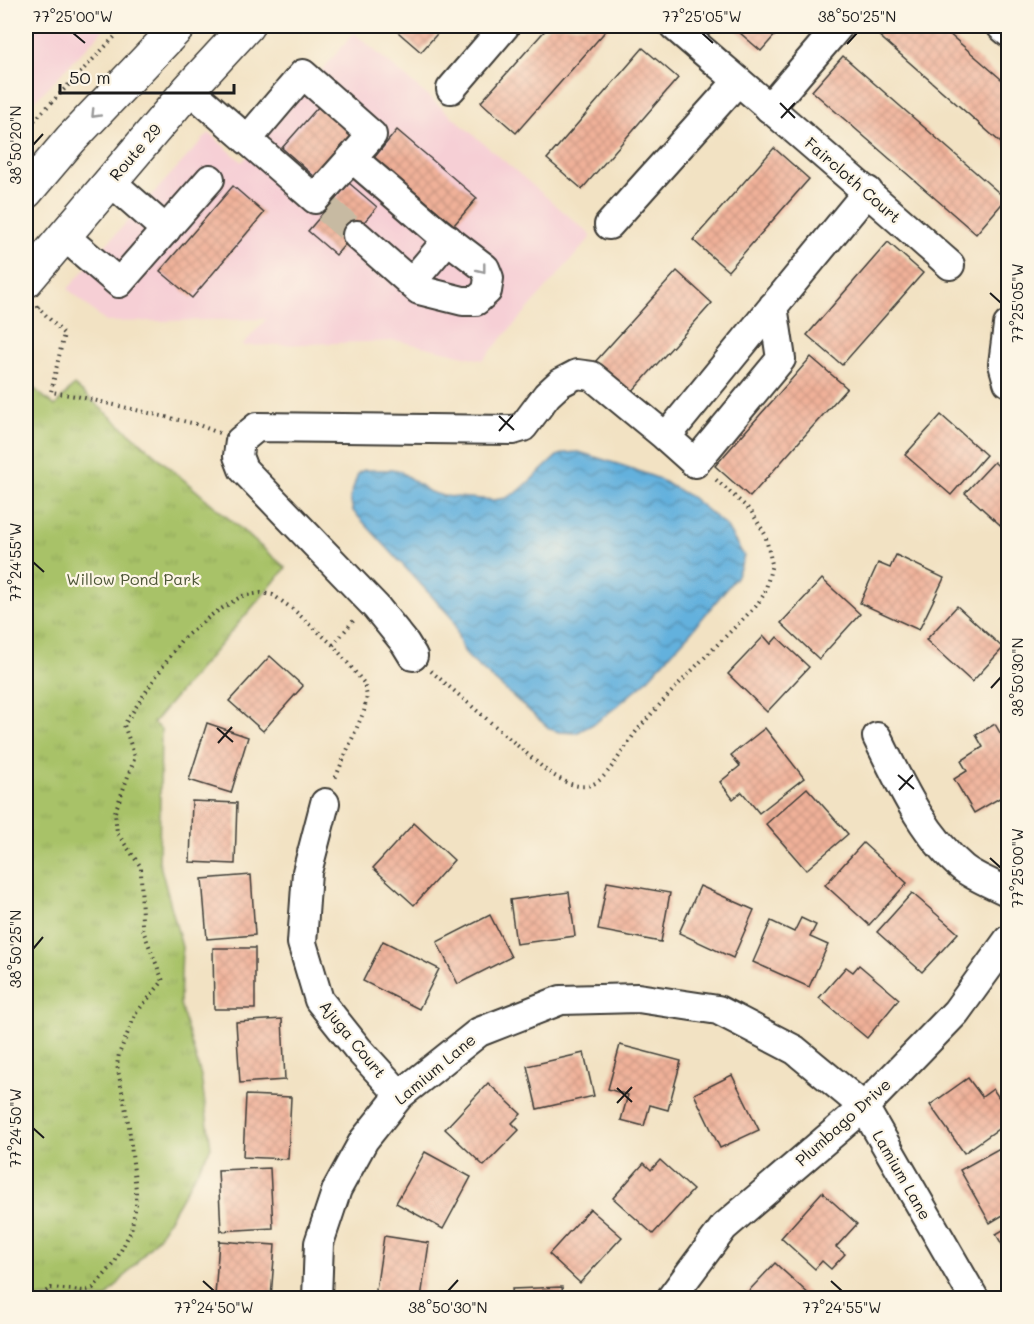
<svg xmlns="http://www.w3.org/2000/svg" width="1034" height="1324" font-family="Mali,sans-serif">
<defs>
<pattern id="park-tufts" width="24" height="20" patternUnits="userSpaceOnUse" patternTransform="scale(1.5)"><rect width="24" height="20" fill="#a8c268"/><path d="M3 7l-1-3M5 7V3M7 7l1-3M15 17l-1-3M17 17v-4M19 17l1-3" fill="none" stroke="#90a65a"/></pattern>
<pattern id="water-waves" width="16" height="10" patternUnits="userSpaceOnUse" patternTransform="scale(1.5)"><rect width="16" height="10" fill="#64b1dd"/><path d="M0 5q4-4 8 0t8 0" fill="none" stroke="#528fb2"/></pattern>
<pattern id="building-cross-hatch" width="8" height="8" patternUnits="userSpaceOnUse" patternTransform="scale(1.5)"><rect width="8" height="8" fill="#f0b199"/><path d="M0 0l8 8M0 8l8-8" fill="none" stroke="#cd9883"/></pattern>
</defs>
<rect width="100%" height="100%" fill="#fcf5e5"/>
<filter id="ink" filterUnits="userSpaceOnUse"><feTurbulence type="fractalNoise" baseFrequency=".0167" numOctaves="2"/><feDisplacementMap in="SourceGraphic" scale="12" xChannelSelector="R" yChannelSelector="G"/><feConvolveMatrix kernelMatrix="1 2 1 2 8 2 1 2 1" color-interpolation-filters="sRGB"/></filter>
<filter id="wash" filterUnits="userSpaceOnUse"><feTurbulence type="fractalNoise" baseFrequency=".008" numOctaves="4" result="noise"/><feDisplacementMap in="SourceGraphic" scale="24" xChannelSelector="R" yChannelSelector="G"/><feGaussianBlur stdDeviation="1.35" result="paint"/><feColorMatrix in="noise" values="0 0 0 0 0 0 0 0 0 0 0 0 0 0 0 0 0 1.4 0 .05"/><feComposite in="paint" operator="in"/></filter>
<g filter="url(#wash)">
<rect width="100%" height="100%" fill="#f2e2c3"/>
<g fill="#f6cfd5">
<path d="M26 26H107L26 110Z"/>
<path d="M354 33 592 236 483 360 399 341 242 346 266 319 106 322 68 289 103 248 209 133 242 162Z"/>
</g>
<path fill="url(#park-tufts)" stroke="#626f42" stroke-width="1.5" d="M26 382 55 406 74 385 286 568 153 723 161 729 159 861 182 947 180 1004 201 1076 211 1147 159 1236 106 1298H26Z"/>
<path fill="url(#water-waves)" stroke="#40667c" stroke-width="1.5" d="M579 452 627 467 657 478 691 497 726 526 744 556 741 566 736 577 691 632 645 682 616 707 595 723 576 733 559 732 550 729 470 659C456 644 460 633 451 617L353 511 350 498 358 473 364 470H398L430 492 443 496 494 500 506 498 519 491 557 456 565 453Z"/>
<g id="blocks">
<g fill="url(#building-cross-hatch)">
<path d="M391 26H444L421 52Z"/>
<path d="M549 26H610L516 133 481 102Z"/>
<path d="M732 26H783L761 51Z"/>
<path d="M868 26H940L1008 85V149Z"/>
<path d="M643 48 678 78 582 189 547 159Z"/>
<path d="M843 56 1006 199 976 234 812 91Z"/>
<path d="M319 106 353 135 315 177 282 148Z"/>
<path d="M397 130 477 198 454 225 374 158Z"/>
<path d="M774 148 809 179 728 271 693 240Z"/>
<path d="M349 183 377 207 336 255 308 231Z"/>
<path d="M233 186 264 213 192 298 160 271Z"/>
<path d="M888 242 923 273 842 365 807 335Z"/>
<path d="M677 271 712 303 630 394 595 362Z"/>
<path d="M811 357 847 388 750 497 715 466Z"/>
<path d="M941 415 986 455 951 495 905 455Z"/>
<path d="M994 462 1008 475V532L965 493Z"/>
<path d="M896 555 944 578 919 630 860 603 878 563 890 568Z"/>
<path d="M822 579 860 614 819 659 781 623Z"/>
<path d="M957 606 1003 648 972 682 926 640Z"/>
<path d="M764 636 771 644 777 637 809 667 767 712 728 674Z"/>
<path d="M270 656 303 686 263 731 229 701Z"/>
<path d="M207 723 248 737 231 793 189 780Z"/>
<path d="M995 724 1008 747V805L1003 796 974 813 954 779 967 771 961 761 983 747 976 735Z"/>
<path d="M765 728 804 778 759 813 742 792 733 799 720 782 740 766 731 755Z"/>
<path d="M807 788 848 834 806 870 766 824Z"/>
<path d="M192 801 237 803 235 864 190 862Z"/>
<path d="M414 823 454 860 414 905 373 868Z"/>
<path d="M863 843 907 883 869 925 825 885Z"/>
<path d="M251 875 255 935 207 939 202 879Z"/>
<path d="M607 882 670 893 661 942 598 930Z"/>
<path d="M700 886 754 910 733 958 679 933Z"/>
<path d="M569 892 575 936 516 944 510 900Z"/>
<path d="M912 893 958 933 922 972 877 932Z"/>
<path d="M490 915 511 957 458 984 437 942Z"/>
<path d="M801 918 816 925 810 937 828 945 809 987 753 962 771 921 794 932Z"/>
<path d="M383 941 439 969 419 1009 363 981Z"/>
<path d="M213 948H255V1009H214Z"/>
<path d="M859 965 899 999 867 1038 819 998 846 967 853 972Z"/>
<path d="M282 1019 285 1080 240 1083 236 1022Z"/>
<path d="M620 1045 681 1061 668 1110 650 1105 644 1126 621 1120 628 1095 608 1089Z"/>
<path d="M584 1053 594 1096 537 1109 527 1066Z"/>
<path d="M732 1075 759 1130 720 1148 694 1094Z"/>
<path d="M968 1078 982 1097 993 1089 1008 1111V1122L964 1153 930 1105Z"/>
<path d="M488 1083 521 1114 512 1123 519 1130 484 1166 445 1129Z"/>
<path d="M246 1095 291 1097 288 1159 243 1157Z"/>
<path d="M998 1149 1008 1168V1212L990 1223 960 1170Z"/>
<path d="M425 1152 471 1177 443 1229 396 1203Z"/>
<path d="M660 1160 693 1190 653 1234 613 1198 644 1163 651 1170Z"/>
<path d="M270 1168 273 1228 221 1231 218 1170Z"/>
<path d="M822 1192 857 1224 836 1247 845 1254 831 1269 822 1261 815 1269 781 1238Z"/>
<path d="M590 1209 622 1237 580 1283 549 1254Z"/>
<path d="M1008 1227V1255L996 1234Z"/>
<path d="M384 1236 429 1243 421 1298H387L375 1297Z"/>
<path d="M219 1241 275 1245 271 1298H233V1297L215 1296Z"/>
<path d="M775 1263 813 1298H742Z"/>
<path d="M562 1287 563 1298H513L512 1289Z"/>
</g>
</g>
</g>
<g filter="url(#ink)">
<use href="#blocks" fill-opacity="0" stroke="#3c3a35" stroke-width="1.5"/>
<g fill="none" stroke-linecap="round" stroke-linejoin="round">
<path stroke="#c7baa2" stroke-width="28" stroke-dasharray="28 14" stroke-linecap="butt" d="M327 209 357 235"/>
<defs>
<g id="minor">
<path d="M674 26C766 105 859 184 950 265"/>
<path d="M1001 26 1008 32"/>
<path d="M189 89 315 199 372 135 303 74 247 140"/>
<path d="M451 89 505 26"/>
<path d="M769 108 839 26"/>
<path d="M352 158 438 232 485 268 489 278 487 291 476 301H463L419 290 357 235"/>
<path d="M110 181 166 230"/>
<path d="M609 225 738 81"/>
<path d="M64 236 119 283 210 179"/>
<path d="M411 283 448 239"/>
<path d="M773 306 781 359 695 463 666 437 868 191"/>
<path d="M1008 325 1003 364 1008 382"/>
<path d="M413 656 405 643 376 607 243 469 238 456 240 441 257 427 513 430 523 427 547 395 560 383 577 374 592 376 666 437"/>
<path d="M877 737C900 783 923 835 963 868 974 877 995 885 1008 892"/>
<path d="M325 803 307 872 302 943 319 1000 358 1049 400 1095"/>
<path d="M317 1298 319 1243 337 1189 364 1140 400 1095 479 1032 561 1000 638 998 718 1010 795 1050 864 1107 974 1298"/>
<path d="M671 1298 724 1227 864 1107 956 1012 1008 940"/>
</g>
<g id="major">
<path d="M26 192 71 139 179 26"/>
<path d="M26 281 189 89 247 26"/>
</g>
</defs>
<use href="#minor" stroke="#3c3a35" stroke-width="32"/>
<use href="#major" stroke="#3c3a35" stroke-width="36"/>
<g stroke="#3c3a35" stroke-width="4" stroke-dasharray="1.5 4.5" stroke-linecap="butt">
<path d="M26 129 125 26"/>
<path d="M39 306 38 307 64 334 51 392 76 396 196 424 219 433"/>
<path d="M333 645 354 620"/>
<path d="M431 671 547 771C561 780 580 793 597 782 610 774 628 741 639 728 676 685 716 646 756 606L765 593 772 564 765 534 751 511 714 478"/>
<path d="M36 1298 51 1288 84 1291 93 1288 114 1264 131 1231 136 1205V1190L129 1127 117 1065 119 1054 136 1013 163 981 142 928 141 867 117 833 115 812 135 757 124 725 151 684 182 639 213 614 242 596 261 593 273 595 294 610 333 645 364 683 367 696 364 711 334 781"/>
</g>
<use href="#minor" stroke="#fff" stroke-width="28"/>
<use href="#major" stroke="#fff" stroke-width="33"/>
</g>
<defs><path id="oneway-chevron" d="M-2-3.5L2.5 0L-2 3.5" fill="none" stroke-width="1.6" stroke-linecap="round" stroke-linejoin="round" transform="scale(1.5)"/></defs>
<g stroke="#999">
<use href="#oneway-chevron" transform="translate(95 114) rotate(134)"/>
<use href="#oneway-chevron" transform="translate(482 269) rotate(52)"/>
</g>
</g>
<path fill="none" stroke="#1c1c1c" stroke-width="2" d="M73 33 85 43M702 33 713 43M847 44 857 33M780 103 795 118M781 118 795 103M33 145 43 134M990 293 1001 303M499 416 514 430M499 431 513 415M33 562 44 572M991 688 1001 677M217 728 233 742M218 743 232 727M898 775 914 789M899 790 913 775M990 858 1001 868M33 949 43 937M617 1088 632 1102M617 1103 632 1087M33 1128 44 1138M203 1281 214 1291M831 1281 842 1291M448 1291 458 1280"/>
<g text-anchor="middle" stroke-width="4.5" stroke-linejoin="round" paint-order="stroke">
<g font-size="16" fill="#1c1c1c" stroke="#fcf5e5">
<text transform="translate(135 152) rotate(-49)" y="6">Route 29</text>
<text transform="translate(853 180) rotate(41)" y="6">Faircloth Court</text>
<text transform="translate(353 1039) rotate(51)" y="6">Ajuga Court</text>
<text transform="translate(435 1069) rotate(-40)" y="6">Lamium Lane</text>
<text transform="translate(843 1122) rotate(-42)" y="6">Plumbago Drive</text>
<text transform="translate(902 1175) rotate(60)" y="6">Lamium Lane</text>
</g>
<g font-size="16" fill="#4d5637" stroke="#fcf5e5">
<text x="133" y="585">Willow Pond Park</text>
</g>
</g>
<rect width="1034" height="1324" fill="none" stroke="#fcf5e5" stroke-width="66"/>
<path d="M60 84v9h174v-9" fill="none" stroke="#1c1c1c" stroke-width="3"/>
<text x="69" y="84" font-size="18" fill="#1c1c1c" stroke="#fcf5e5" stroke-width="4.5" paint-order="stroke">50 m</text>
<rect x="33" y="33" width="968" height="1258" fill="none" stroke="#1c1c1c" stroke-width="2"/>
<g font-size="15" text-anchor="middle" fill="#1c1c1c">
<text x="73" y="22">77°25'00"W</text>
<text x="702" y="22">77°25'05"W</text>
<text x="857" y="22">38°50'25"N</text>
<text transform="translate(16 145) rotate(-90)" y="5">38°50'20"N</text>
<text transform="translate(1018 303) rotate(-90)" y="5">77°25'05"W</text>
<text transform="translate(16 562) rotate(-90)" y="5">77°24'55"W</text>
<text transform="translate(1018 677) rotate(-90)" y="5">38°50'30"N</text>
<text transform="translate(1018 868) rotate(-90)" y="5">77°25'00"W</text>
<text transform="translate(16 949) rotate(-90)" y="5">38°50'25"N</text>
<text transform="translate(16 1128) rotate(-90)" y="5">77°24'50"W</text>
<text x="214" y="1313">77°24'50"W</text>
<text x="448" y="1313">38°50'30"N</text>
<text x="842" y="1313">77°24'55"W</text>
</g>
</svg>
